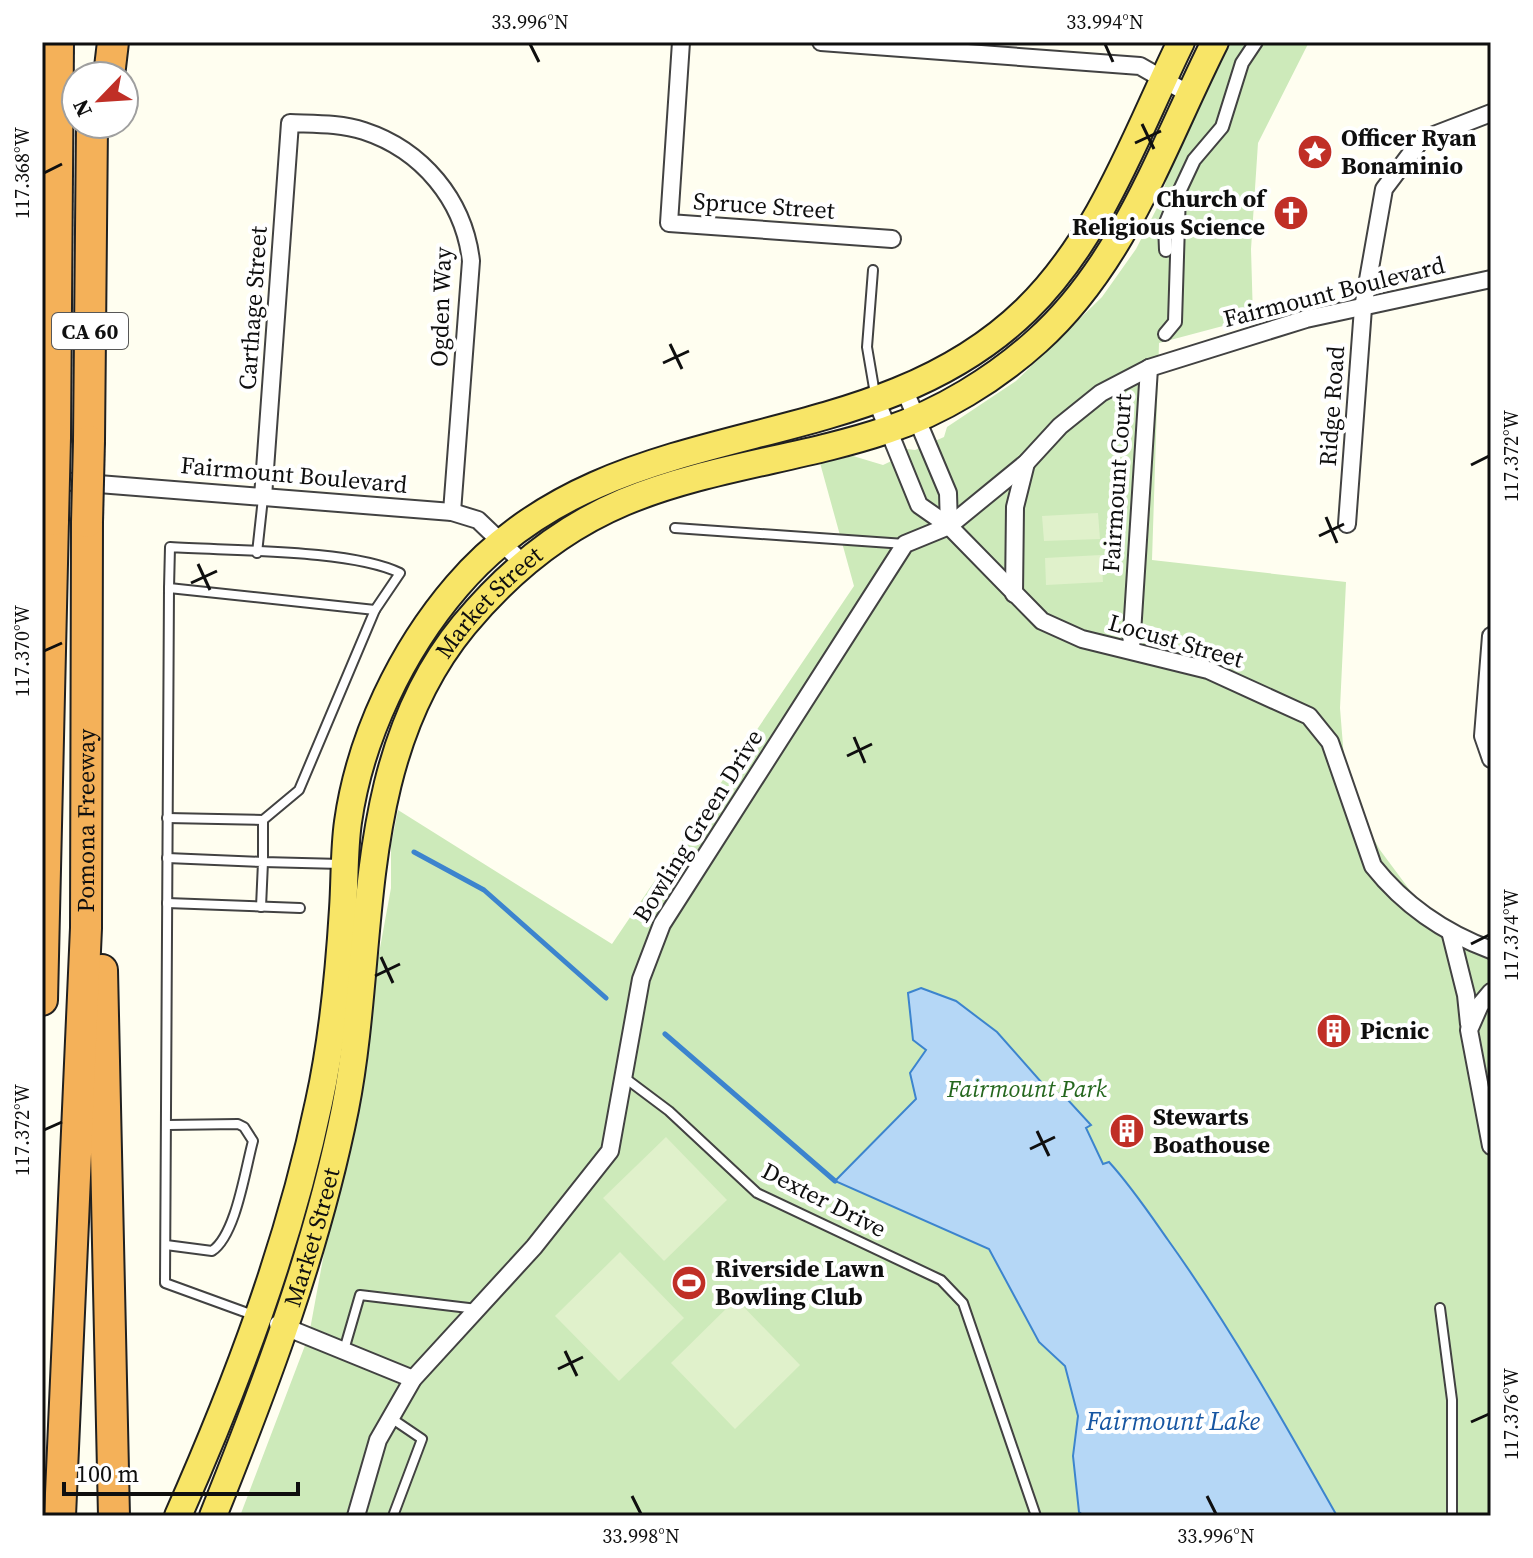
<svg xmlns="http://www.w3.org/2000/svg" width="1533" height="1558" font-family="'Source Serif 4',serif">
<rect width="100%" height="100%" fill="#fffef0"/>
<path fill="#cdeaba" d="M1231 42H1309L1258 143 1251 249 1253 318 1159 343 1152 560 1346 582 1340 708 1345 771 1359 813 1380 850 1435 924 1491 947V1516H240L309 1335 391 888V845L398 810 612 944 854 586 820 463 853 456 883 465 904 455 907 449 915 450 944 437 947 427 1016 381 1102 297 1136 249 1159 204 1171 165Z"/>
<g fill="#e0f1cb">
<path d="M1098 513 1100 539 1044 541 1042 516Z"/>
<path d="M1101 555 1103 582 1046 585 1045 558Z"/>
<path d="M666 1137 727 1200 664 1261 603 1198Z"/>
<path d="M620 1252 684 1318 619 1381 555 1316Z"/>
<path d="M736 1299 800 1365 735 1429 671 1363Z"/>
</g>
<path fill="#b5d7f6" stroke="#3c84ce" stroke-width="2" d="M921 988 956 1001 997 1032 1042 1083 1068 1100 1091 1125 1086 1128 1103 1164 1109 1162C1131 1186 1149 1213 1168 1240 1231 1328 1284 1422 1337 1516H1084L1079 1512 1073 1456 1078 1416 1065 1366 1039 1342 989 1249 835 1181 916 1099 910 1073 926 1050 913 1040 908 993Z"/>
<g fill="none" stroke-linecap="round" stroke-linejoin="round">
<g stroke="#3c84ce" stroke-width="5">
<path d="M414 852 484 890 606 998"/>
<path d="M665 1034 835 1181"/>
</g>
<defs>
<g id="service">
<path d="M873 270 867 347 875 394"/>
<path d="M675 528 905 544"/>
<path d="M257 553 263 498"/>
<path d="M169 588 170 547C229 551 351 549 400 573L375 610"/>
<path d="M167 818 263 820"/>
<path d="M167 858 263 862 261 907"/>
<path d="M167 903 300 908"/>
<path d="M625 1078 669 1111 757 1193 941 1280 963 1303 1036 1516"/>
<path d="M166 1245 212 1251C236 1235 245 1170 253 1141L244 1127 238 1124 168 1125"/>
<path d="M1440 1308 1452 1400V1516"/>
<path d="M253 1315 165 1283 169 588 375 610 299 790 263 820V862L341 864"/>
<path d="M344 1350 360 1295 477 1309"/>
<path d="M391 1418 422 1439 393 1516"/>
</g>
<g id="pedestrian">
<path d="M1166 250 1165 225 1176 198"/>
<path d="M1165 334 1175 322 1179 192 1194 160 1222 127 1242 63 1256 42"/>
</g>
<g id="minor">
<path d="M681 42 669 223 892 239"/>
<path d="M821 42 1140 66 1189 94"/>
<path d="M905 391 948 493 949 526"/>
<path d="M877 402 919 505 949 526 1042 621 1082 639 1208 670 1309 716 1330 742 1373 866C1404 905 1445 933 1491 950"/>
<path d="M48 480 452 512 478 520 523 563"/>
<path d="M263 497 290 123C315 124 340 123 364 131 422 150 464 200 471 261L452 512"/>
<path d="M1347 524 1363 308 1384 189 1421 140 1491 113"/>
<path d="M1014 594 1015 507 1026 463"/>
<path d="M1491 636 1483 736 1491 759"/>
<path d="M1131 649 1149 368"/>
<path d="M1451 935 1466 995 1469 1024"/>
<path d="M1491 992 1480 1005 1469 1030 1491 1146"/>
<path d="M278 1324 413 1379"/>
<path d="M356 1516 378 1440 413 1379 534 1247 610 1151 641 979 662 924 905 544 949 526 1026 463 1060 426 1101 393 1149 368 1306 319 1491 279"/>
</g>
<g id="primary">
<path d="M178 1516C237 1383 289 1245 319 1102 333 1039 339 974 343 909 345 880 344 850 348 822 360 737 402 650 457 586 612 404 863 468 1026 310 1101 237 1136 134 1181 42"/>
<path id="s1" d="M213 1516C266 1384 317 1249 345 1109 377 946 351 762 464 625 508 572 560 529 624 502 708 467 801 459 887 430 941 412 995 379 1037 341 1125 262 1163 145 1215 42"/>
</g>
<g id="motorway">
<path d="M109 76 113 42"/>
<path d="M55 438 58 42"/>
<path d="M89 441 92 124"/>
<path d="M102 970 114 1516"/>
<path d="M42 1000 53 520"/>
<path id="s2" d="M60 1516 86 928 87 522"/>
</g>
</defs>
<use href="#service" stroke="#424242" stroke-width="12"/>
<use href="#pedestrian" stroke="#424242" stroke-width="16"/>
<use href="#minor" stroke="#424242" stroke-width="20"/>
<use href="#primary" stroke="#202020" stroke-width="30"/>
<use href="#motorway" stroke="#202020" stroke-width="34"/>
<use href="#service" stroke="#fff" stroke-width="8"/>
<use href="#pedestrian" stroke="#fff" stroke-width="12"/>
<use href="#minor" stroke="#fff" stroke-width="16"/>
<use href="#primary" stroke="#f8e567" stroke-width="26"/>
<use href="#motorway" stroke="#f4b159" stroke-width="30"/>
<defs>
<g id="motorway-bridge">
<path d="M53 520 55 438"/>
<path d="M87 522 89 441"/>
</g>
</defs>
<use href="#motorway-bridge" stroke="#202020" stroke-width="34" stroke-linecap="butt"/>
<use href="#motorway-bridge" stroke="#f4b159" stroke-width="30"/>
</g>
<path fill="none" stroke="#0f0f0f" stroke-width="3" d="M530 44 539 62M1105 44 1113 62M1142 124 1154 149M1135 143 1161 131M44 173 62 164M670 344 682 369M663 363 689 351M1471 465 1489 456M1326 517 1337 543M1319 536 1344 524M198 564 210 590M191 583 217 571M44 651 62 643M854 737 865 763M847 756 872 744M1471 944 1489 935M381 957 393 983M375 976 400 964M44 1130 62 1122M1037 1131 1049 1156M1030 1149 1055 1137M565 1351 577 1376M558 1369 583 1357M1471 1422 1489 1414M632 1496 641 1514M1207 1496 1216 1514"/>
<defs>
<symbol id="sight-disc" viewBox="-11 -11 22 22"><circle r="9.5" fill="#c02f26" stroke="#fff"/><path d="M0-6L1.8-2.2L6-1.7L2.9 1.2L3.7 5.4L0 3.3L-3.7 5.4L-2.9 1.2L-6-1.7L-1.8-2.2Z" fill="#fff"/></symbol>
<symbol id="church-disc" viewBox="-11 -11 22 22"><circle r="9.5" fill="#c02f26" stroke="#fff"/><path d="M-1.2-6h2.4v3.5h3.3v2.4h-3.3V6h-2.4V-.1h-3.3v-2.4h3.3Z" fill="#fff"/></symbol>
<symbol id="building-disc" viewBox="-11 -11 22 22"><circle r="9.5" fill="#c02f26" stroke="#fff"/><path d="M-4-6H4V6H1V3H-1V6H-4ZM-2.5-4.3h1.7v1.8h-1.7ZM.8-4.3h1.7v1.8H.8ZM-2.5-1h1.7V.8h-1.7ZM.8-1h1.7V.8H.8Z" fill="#fff"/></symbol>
<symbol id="stadium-disc" viewBox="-11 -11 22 22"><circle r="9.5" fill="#c02f26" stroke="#fff"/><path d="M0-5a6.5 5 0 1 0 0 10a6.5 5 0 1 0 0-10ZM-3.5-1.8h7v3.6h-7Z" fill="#fff"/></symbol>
</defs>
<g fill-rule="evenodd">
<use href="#sight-disc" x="1295" y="132" width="40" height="40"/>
<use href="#church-disc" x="1271" y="193" width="40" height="40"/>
<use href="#building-disc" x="1314" y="1011" width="40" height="40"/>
<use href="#building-disc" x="1107" y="1111" width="40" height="40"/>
<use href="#stadium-disc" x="669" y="1263" width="40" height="40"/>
</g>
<g text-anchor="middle" stroke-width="8" stroke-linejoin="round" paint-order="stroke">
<rect fill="#fff" stroke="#575757" stroke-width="2" x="52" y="313" width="76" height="36" rx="6"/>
<g font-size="22" font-weight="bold" fill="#0f0f0f">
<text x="90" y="339">CA 60</text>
</g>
<g font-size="24" font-weight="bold" fill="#0f0f0f" stroke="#fff" text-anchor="start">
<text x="1341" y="146">Officer Ryan<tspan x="1341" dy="28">Bonaminio</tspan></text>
<text x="1265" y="207" text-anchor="end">Church of<tspan x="1265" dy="28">Religious Science</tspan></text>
<text x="1360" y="1039">Picnic</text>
<text x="1153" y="1125">Stewarts<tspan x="1153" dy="28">Boathouse</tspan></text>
<text x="715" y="1277">Riverside Lawn<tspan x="715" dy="28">Bowling Club</tspan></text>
</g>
<g font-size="24" fill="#0f0f0f" stroke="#fff">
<text transform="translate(764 206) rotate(4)" y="8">Spruce Street</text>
<text transform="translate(1334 292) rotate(-14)" y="8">Fairmount Boulevard</text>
<text transform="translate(441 307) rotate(-88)" y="8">Ogden Way</text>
<text transform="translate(253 308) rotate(-86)" y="8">Carthage Street</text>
<text transform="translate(1332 406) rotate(-86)" y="8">Ridge Road</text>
<text transform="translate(294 475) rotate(5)" y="8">Fairmount Boulevard</text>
<text transform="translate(1117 483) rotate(-86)" y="8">Fairmount Court</text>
<text dy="8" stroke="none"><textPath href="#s1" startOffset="968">Market Street</textPath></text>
<text transform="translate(1176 641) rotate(16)" y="8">Locust Street</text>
<text dy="8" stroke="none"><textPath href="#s2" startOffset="696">Pomona Freeway</textPath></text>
<text transform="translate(698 826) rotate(-58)" y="8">Bowling Green Drive</text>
<text transform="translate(824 1200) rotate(27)" y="8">Dexter Drive</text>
<text dy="8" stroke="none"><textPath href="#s1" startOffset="296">Market Street</textPath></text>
</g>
<g font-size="24" font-style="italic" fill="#25671e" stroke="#fff">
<text x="1027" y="1097">Fairmount Park</text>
</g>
<g font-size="26" font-style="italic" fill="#1756a2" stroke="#fff">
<text x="1173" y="1430">Fairmount Lake</text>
</g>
</g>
<rect width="1533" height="1558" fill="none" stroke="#ffffff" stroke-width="88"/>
<g transform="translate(100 100) rotate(245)"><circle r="38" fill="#ffffff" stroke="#9f9f9f" stroke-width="2"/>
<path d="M0-6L14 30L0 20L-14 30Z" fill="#c02f26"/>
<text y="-12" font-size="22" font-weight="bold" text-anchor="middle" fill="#0f0f0f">N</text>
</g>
<path d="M64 1482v12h234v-12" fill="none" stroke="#0f0f0f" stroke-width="4"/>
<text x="76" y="1482" font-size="24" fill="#0f0f0f" stroke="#ffffff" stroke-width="6" paint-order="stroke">100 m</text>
<rect x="44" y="44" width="1445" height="1470" fill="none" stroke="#0f0f0f" stroke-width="3"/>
<g font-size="20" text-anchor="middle" fill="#0f0f0f">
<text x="530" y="29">33.996°N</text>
<text x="1105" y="29">33.994°N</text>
<text transform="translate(22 173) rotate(-90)" y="7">117.368°W</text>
<text transform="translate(1511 456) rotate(-90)" y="7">117.372°W</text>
<text transform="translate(22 651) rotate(-90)" y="7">117.370°W</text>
<text transform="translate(1511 935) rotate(-90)" y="7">117.374°W</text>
<text transform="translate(22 1130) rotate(-90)" y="7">117.372°W</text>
<text transform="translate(1511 1414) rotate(-90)" y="7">117.376°W</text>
<text x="641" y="1543">33.998°N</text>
<text x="1216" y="1543">33.996°N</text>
</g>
</svg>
